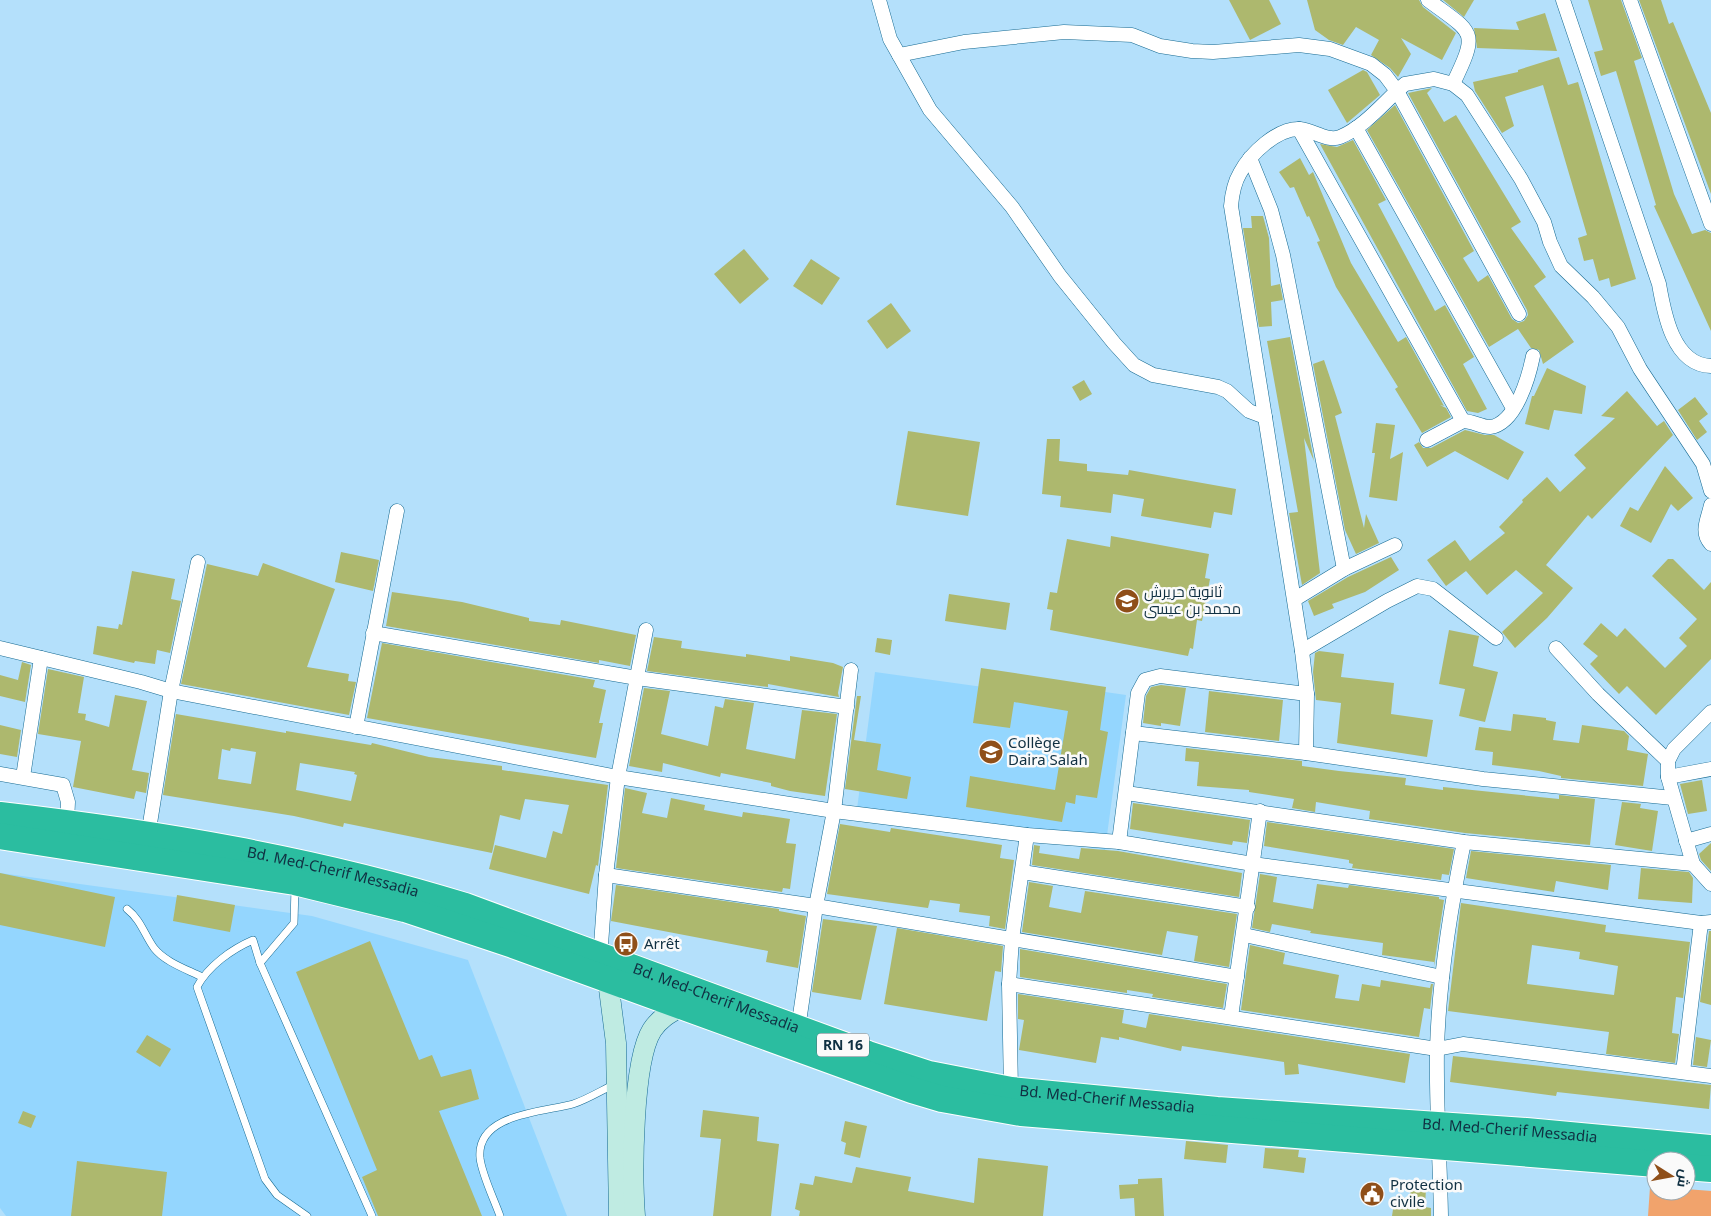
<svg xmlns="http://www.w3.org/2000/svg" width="1711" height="1216" font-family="'Noto Sans',Cairo,sans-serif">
<rect width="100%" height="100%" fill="#b4e0fb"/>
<g fill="#94d6fe">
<path d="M875 672 983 687 1003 677 1126 695 1105 850 857 809Z"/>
<path d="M0 873 312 916 468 960 567 1216H6L0 1208Z"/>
</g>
<path fill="#f1a36c" d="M1650 1187H1656V1191H1686V1189L1711 1191V1216H1648Z"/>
<g fill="#adb86e" fill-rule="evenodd">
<path d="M1229 0H1269L1281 24 1250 40Z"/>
<path d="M1307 0H1419L1423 7 1456 33 1442 60 1401 38 1411 54 1398 77 1390 68 1371 55 1379 40 1356 27 1343 45 1329 40 1315 30Z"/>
<path d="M1443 0H1474L1464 17Z"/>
<path d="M1588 0H1621L1642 58 1634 61 1674 194 1692 234 1705 230 1711 233V331L1654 206 1656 205 1616 71 1601 76 1594 52 1603 50Z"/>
<path d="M1639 0H1661L1669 24 1673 22 1711 113V194Z"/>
<path d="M1545 13 1557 51 1477 48 1474 28 1519 30 1516 22Z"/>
<path d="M1559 57 1568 85 1578 82 1636 279 1611 287 1609 278 1599 281 1593 259 1584 261 1578 238 1587 235 1543 85 1505 97 1514 126 1502 133 1475 91 1473 82 1518 72V70Z"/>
<path d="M1363 70 1367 72 1380 95 1347 123 1328 90Z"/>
<path d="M1432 88 1427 93 1444 122 1456 115 1521 222 1511 228 1546 277 1534 286 1574 342 1543 364 1539 350 1531 348 1518 329 1489 347 1367 130 1395 105 1474 251 1463 258 1478 282 1488 275 1512 319 1518 323 1524 321 1528 315 1527 310 1408 93Z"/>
<path d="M1353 140 1386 200 1378 204 1435 311 1445 305 1474 357 1463 364 1487 409 1478 413 1467 411 1320 144 1337 147Z"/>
<path d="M1300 158 1309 175 1313 172 1351 263 1398 342 1406 337 1444 406 1440 405 1446 408 1451 417 1422 433 1395 389 1398 387 1336 287 1317 242 1320 241 1309 216 1307 217 1294 187 1290 188 1279 172Z"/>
<path d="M1251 216H1263L1269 238 1271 286 1280 284 1283 300 1271 302 1272 326 1259 327 1243 228H1252Z"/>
<path d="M744 249 769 279 740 304 714 274Z"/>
<path d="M811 259 840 278 822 305 793 286Z"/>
<path d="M891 303 911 331 887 349 867 321Z"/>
<path d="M1290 337 1314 461 1304 438 1320 573 1302 585 1289 513 1298 512 1267 341Z"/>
<path d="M1324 360 1342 413 1335 416 1364 528 1366 514 1379 543 1356 554 1345 530 1313 364Z"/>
<path d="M1547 368 1586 386 1582 414 1554 410 1549 430 1525 424 1532 396H1534Z"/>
<path d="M1084 380 1092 394 1080 401 1072 387Z"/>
<path d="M1627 391 1657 426 1664 421 1673 435 1592 519 1588 515 1546 565 1573 588 1547 618 1515 648 1502 632 1543 593 1516 570 1487 595 1466 571 1446 586 1427 560 1455 540 1470 561 1505 533 1499 527 1523 502 1522 500 1547 477 1560 492 1586 468 1574 455 1615 418 1601 416Z"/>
<path d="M1695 397 1708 414 1699 421 1707 432 1697 440 1678 410Z"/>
<path d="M1376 423 1395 425 1390 459 1403 452 1397 501 1369 497 1375 453H1372Z"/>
<path d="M1465 430 1485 435H1494L1524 452 1508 480 1455 451 1427 467 1414 445 1419 442 1423 448H1431Z"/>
<path d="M908 431 980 442 968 516 896 505Z"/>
<path d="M1047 439H1060L1059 461 1087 464V471L1128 475 1129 470 1236 489 1232 515 1214 512 1211 528 1141 516 1144 499 1113 494 1111 513 1060 507 1061 496 1042 494Z"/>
<path d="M1665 466 1693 498 1678 511 1671 504 1651 543 1620 526 1630 507 1638 511Z"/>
<path d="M1111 536 1209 554 1205 578 1210 579 1202 621 1197 620 1193 649 1190 648 1188 656 1050 630 1053 610 1047 609 1050 592 1057 593 1067 539 1110 547Z"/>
<path d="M341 552 379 560 373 591 335 582Z"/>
<path d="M1391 557 1399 570 1365 592 1332 604 1334 608 1314 616 1308 601 1348 577Z"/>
<path d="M1668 559H1673L1704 590 1711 582V659L1656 715 1627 686 1619 694 1590 664 1598 656 1583 644 1601 623 1617 637 1625 628 1665 668 1687 646 1679 638 1697 619 1652 576Z"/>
<path d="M263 563 335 589 307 667 349 674 348 681 356 682 349 715 181 684 207 564 258 576Z"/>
<path d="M132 571 175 579 171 599 181 601 170 653 157 650 155 664 135 661 134 663 93 654 97 626 118 629 119 624 122 625Z"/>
<path d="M392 592 462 602 529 618V621L560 625 561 620 636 635 630 666 599 660V663L386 626Z"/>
<path d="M949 594 1010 603 1006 630 945 621Z"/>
<path d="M1449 630 1479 636 1473 666 1498 672 1485 722 1459 716 1465 689 1439 684Z"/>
<path d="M654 637 682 641 681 648 746 657V654L790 661V656L833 663 843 667 838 693 839 697 768 684V687L647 671Z"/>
<path d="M877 638 892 640 890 655 875 652Z"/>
<path d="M382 643 595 680 593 687 606 690 599 723H603L596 758 367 718Z"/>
<path d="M1319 651 1344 654 1341 677 1394 683 1391 714 1433 720 1427 757 1337 743 1341 703 1316 700 1313 672 1315 653Z"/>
<path d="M22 662 31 665 25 702 0 696V675L18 680Z"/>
<path d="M981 668 1106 687 1100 730 1108 732 1097 798 1076 795 1075 804 1066 802 1062 822 966 807 970 776 1055 790 1068 711 1014 702 1010 728 973 723Z"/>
<path d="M48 669 84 677 78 713 86 714 85 720 109 727 115 695 147 701 132 770 149 773 146 793 136 791 134 799 73 787 81 741 38 734Z"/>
<path d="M1161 685 1186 688 1180 726 1161 723V726L1143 723 1146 696 1151 687Z"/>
<path d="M644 688 670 691 661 734 708 746 715 706 723 708 725 699 754 703 746 749 795 759 802 710 837 714 825 796 790 791 771 786V783L721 773 720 777 663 763 662 772 629 766Z"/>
<path d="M1209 691 1283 700 1279 741 1205 732Z"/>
<path d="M857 696H861L854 740 881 744 877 770 911 777 907 799 845 789Z"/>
<path d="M176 714 286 733V731L371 745 372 743 429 757 502 766V770L608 785 598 866 596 865 589 894 489 869 495 845 546 858 553 831 562 834 569 805 525 799 520 820 500 815 492 853 344 823 343 827 294 816 163 795ZM231 748 256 752 251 784 218 779 222 749 230 751ZM300 763 355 772 354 774 357 775 351 801 296 790Z"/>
<path d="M1513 714 1546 718V720L1556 722 1553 740 1579 743 1582 725 1624 731 1629 736 1627 750 1648 754 1643 786 1561 778V776L1539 771 1492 765 1493 752 1475 750 1479 727 1511 731Z"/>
<path d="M0 725 21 730 17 757 0 754Z"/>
<path d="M1186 748 1302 761V766L1339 771 1406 778 1405 785 1443 790V787L1559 799V795L1595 799 1590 845 1465 833 1369 819 1370 811 1316 802 1315 812 1292 808 1294 799 1249 792V790L1197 786 1199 762 1185 761Z"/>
<path d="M1702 780 1707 811 1688 814 1680 784Z"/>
<path d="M625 788 647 793 642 813 667 818 671 798 705 805 704 810 742 817 743 812 790 819 786 843 796 844 790 889 783 888 782 892 616 868Z"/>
<path d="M1622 802 1641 804 1640 808 1658 811 1652 851 1615 845Z"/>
<path d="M1133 803 1250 820 1247 843 1233 841 1232 845 1130 829Z"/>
<path d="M1267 822 1454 849 1449 875 1442 874 1441 880 1352 868 1353 864 1349 863V860L1264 846Z"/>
<path d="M840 824 890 832 891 828 1002 845 1000 858 1014 860 1005 929 989 926 990 916 959 912 960 904 930 900 928 908 827 894Z"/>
<path d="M1711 843V871L1701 860 1699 854Z"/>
<path d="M1034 845 1040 846 1039 853 1079 859 1081 848 1118 851 1242 873 1239 897 1032 865Z"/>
<path d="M1471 851 1611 865 1608 890 1556 881 1554 892 1466 878Z"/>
<path d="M1641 868 1689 872 1693 878 1692 903 1638 899Z"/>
<path d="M0 873 115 897 105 947 0 925Z"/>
<path d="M1260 874 1277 877 1273 902 1313 909 1317 884 1348 888 1349 885 1439 897V899L1444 900 1434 966V962L1382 955 1383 943 1310 933 1311 931 1272 924 1270 932 1252 928Z"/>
<path d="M1029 882 1053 886 1049 907 1081 913 1085 891 1237 914 1229 967 1194 961 1198 936 1167 931 1162 955 1022 932Z"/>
<path d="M616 885 779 909V911L806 916 798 968 766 962 768 951 611 921Z"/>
<path d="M177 895 235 905 230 932 173 921Z"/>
<path d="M1461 903 1606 925 1605 932 1690 942 1683 998 1676 997 1672 1033 1679 1034 1675 1063 1606 1054 1609 1032 1448 1011ZM1532 945 1580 952 1579 959 1618 966 1614 995 1527 984Z"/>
<path d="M823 919 877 926 861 1000 812 992Z"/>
<path d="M897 928 1003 946 1001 972 995 971 987 1021 884 1004Z"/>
<path d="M1709 931H1711V1005L1700 1002Z"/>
<path d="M370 941 419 1060 432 1055 441 1077 471 1069 479 1099 439 1111 482 1216H378L362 1177 377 1170 296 972Z"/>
<path d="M1250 945 1285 953 1283 964 1339 975 1335 998 1359 1001 1362 984 1380 987 1381 980 1430 988 1431 984H1433L1430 1009 1424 1008 1419 1037 1241 1010Z"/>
<path d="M1020 949 1227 984 1223 1008 1152 997 1153 994 1127 990V993L1020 977Z"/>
<path d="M1018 994 1124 1010 1122 1023 1146 1028 1149 1014 1410 1054 1405 1083 1298 1064 1299 1074 1285 1075 1284 1062 1182 1046 1181 1051 1119 1037V1040L1101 1037 1096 1063 1019 1050 1024 1020 1018 1019Z"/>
<path d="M147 1035 171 1049 160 1067 136 1052Z"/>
<path d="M1696 1037 1711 1040 1707 1067 1693 1065Z"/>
<path d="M1453 1056 1711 1085 1709 1109 1557 1092 1556 1096 1450 1082Z"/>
<path d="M703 1110 759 1117 757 1141 779 1144 771 1216H713L721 1139 700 1137Z"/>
<path d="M23 1111 36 1116 31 1128 18 1123Z"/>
<path d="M845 1121 867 1126 860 1158 844 1154 846 1143 841 1141Z"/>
<path d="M1186 1141 1228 1145 1226 1163 1184 1159Z"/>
<path d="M1265 1148 1299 1150 1298 1157 1306 1158 1304 1173 1263 1168Z"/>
<path d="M978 1158 1048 1166 1043 1216H799L800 1211 795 1209 800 1183 813 1185 815 1176 852 1183 856 1167 911 1177 908 1191 974 1203Z"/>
<path d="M77 1161 167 1172 162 1216H71Z"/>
<path d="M1162 1178 1164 1216H1135L1134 1198 1120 1199 1119 1185 1138 1184V1179Z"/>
<path d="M1411 1187 1426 1188 1425 1207 1431 1208V1216H1392L1394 1203 1409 1205Z"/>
</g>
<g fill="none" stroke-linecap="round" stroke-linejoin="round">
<defs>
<g id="lane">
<path d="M295 887 294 923 260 963 253 940C232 949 208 966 197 987L265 1179 277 1195 307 1216"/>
<path d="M127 909C141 920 144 934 154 948 165 962 186 969 202 977"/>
<path d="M260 963 372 1216"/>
<path d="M500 1216C494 1199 482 1175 480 1158 476 1113 545 1112 573 1104 588 1099 602 1090 615 1084"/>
</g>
<g id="street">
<path d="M879 0 890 39 930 110 1012 207 1060 276 1114 343 1134 365 1153 375 1218 387 1227 391 1249 411 1265 417 1302 651 1307 694 1306 753"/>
<path d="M1428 0C1474 34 1479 30 1453 84"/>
<path d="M1563 0 1659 284C1664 313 1673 365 1711 366"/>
<path d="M1630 0 1711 224"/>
<path d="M899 55 964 42 1064 32 1132 35 1160 46 1192 51 1213 52 1299 45 1330 49 1371 64 1385 75 1397 91 1405 84 1434 79 1453 84 1467 95 1521 179 1544 222 1550 242 1561 266 1593 297 1618 327 1640 369 1703 464 1711 491"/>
<path d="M1356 128 1513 408"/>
<path d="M1299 129 1463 421"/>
<path d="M1250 158 1271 210 1283 255 1344 569"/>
<path d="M1265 417 1231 206C1232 194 1234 183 1240 173 1250 154 1277 128 1300 129 1313 130 1327 142 1340 137 1362 128 1380 107 1397 91L1519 314"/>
<path d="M1427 440 1463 421C1473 421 1481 427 1490 427 1516 424 1529 376 1533 356"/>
<path d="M1711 505C1708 519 1700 532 1711 544"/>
<path d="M1295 599 1344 569 1395 545"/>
<path d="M373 633 637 678 847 707"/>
<path d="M0 648 141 682 171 691 618 777 834 811 1027 835 1119 842 1253 864 1701 923 1711 922"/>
<path d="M1556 648 1598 694 1668 761"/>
<path d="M1302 651 1387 601 1417 586 1433 589 1496 638"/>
<path d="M1711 712 1674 749 1668 761V777L1693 864 1711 884"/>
<path d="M356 727 397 511"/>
<path d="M1133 733 1306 753 1483 779 1673 798"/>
<path d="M0 774 63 785 68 802 67 823"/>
<path d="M23 777 41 658"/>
<path d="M1668 777 1711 769"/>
<path d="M1126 793 1464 842 1693 864"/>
<path d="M148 836 171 691 198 562"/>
<path d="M1686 841 1711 834"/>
<path d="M1119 842 1138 693 1145 680 1160 676 1307 694"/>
<path d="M1022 872 1248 907"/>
<path d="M606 875 816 906 1237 977"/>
<path d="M1244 935 1442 977"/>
<path d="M600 959 606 875 618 777 646 630"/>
<path d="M1009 984 1437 1049 1463 1044 1711 1076"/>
<path d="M1231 1017 1260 811"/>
<path d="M798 1029 816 906 834 811 851 670"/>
<path d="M1683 1072 1701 923"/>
<path d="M1011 1090 1009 984 1012 939 1027 835"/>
<path d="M1441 1216C1440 1160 1436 1105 1437 1049 1439 979 1450 910 1464 842"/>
</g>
<g id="secondary">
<path d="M608 981 616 1043 619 1216"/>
<path d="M635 1216C632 1176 632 1062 652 1030 660 1018 670 1013 682 1006"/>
</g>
<g id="highway">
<path id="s1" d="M0 815C156 833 314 859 465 906L868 1054 929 1074 1011 1090 1217 1110 1526 1131 1711 1148"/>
<path d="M0 836 295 882 405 909 513 945 912 1090 942 1099 1021 1113 1656 1164"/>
<path d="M1686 1167 1711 1169"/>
</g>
</defs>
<use href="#lane" stroke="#166a92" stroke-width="8"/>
<use href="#street" stroke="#166a92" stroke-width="15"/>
<use href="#secondary" stroke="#166a92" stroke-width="21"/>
<use href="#highway" stroke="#fff" stroke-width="28"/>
<use href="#lane" stroke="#fff" stroke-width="7"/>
<use href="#street" stroke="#fff" stroke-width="14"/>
<use href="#secondary" stroke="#bfebe2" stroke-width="20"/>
<use href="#highway" stroke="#2bbda0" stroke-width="26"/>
</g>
<defs>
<symbol id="university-disc" viewBox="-11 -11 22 22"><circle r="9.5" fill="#8f4f19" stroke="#fafafa"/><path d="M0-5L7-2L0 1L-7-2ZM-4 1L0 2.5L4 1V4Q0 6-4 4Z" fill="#fff"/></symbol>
<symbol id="school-disc" viewBox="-11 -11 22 22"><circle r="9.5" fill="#8f4f19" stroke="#fafafa"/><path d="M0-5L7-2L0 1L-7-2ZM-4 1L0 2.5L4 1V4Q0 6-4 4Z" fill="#fff"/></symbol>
<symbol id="bus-disc" viewBox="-11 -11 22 22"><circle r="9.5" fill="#8f4f19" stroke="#fafafa"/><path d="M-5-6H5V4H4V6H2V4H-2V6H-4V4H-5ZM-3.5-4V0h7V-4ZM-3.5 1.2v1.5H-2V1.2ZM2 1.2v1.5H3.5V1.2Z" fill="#fff"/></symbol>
<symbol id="civic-disc" viewBox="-11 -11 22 22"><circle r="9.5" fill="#8f4f19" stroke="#fafafa"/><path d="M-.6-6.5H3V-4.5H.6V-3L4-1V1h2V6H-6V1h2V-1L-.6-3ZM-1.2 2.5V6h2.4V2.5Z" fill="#fff"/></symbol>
</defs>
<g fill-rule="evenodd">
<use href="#university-disc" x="1113" y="587" width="28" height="28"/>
<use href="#school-disc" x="977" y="738" width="28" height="28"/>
<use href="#bus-disc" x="612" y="930" width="28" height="28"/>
<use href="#civic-disc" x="1358" y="1180" width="28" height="28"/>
</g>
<g text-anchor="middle" stroke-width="5" stroke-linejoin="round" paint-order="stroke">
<rect fill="#fafafa" stroke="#566d79" stroke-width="1" x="817" y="1033.5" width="52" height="23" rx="4"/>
<g font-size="14" font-weight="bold" fill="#103042">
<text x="843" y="1050">RN 16</text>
</g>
<g font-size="15" fill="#103042" stroke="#fafafa" text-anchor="start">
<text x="1144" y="597">ثانوية حريرش<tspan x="1144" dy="17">محمد بن عيسى</tspan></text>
<text x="1008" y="748">Collège<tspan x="1008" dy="17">Daira Salah</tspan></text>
<text x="644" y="949">Arrêt</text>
<text x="1390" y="1190">Protection<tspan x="1390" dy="17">civile</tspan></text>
</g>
<g font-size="15" fill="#103042" stroke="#fafafa">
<text dy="5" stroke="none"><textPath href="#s1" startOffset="338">Bd. Med-Cherif Messadia</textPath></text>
<text dy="5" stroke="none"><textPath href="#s1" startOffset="742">Bd. Med-Cherif Messadia</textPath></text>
<text dy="5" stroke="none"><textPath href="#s1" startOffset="1148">Bd. Med-Cherif Messadia</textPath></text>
<text dy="5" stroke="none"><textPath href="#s1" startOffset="1552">Bd. Med-Cherif Messadia</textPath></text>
</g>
</g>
<g transform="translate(1671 1176) rotate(101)"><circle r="24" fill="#fafafa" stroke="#9ca9b0"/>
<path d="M0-4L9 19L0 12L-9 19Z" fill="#8f4f19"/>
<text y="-8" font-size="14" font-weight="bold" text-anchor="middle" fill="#103042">ش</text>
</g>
</svg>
